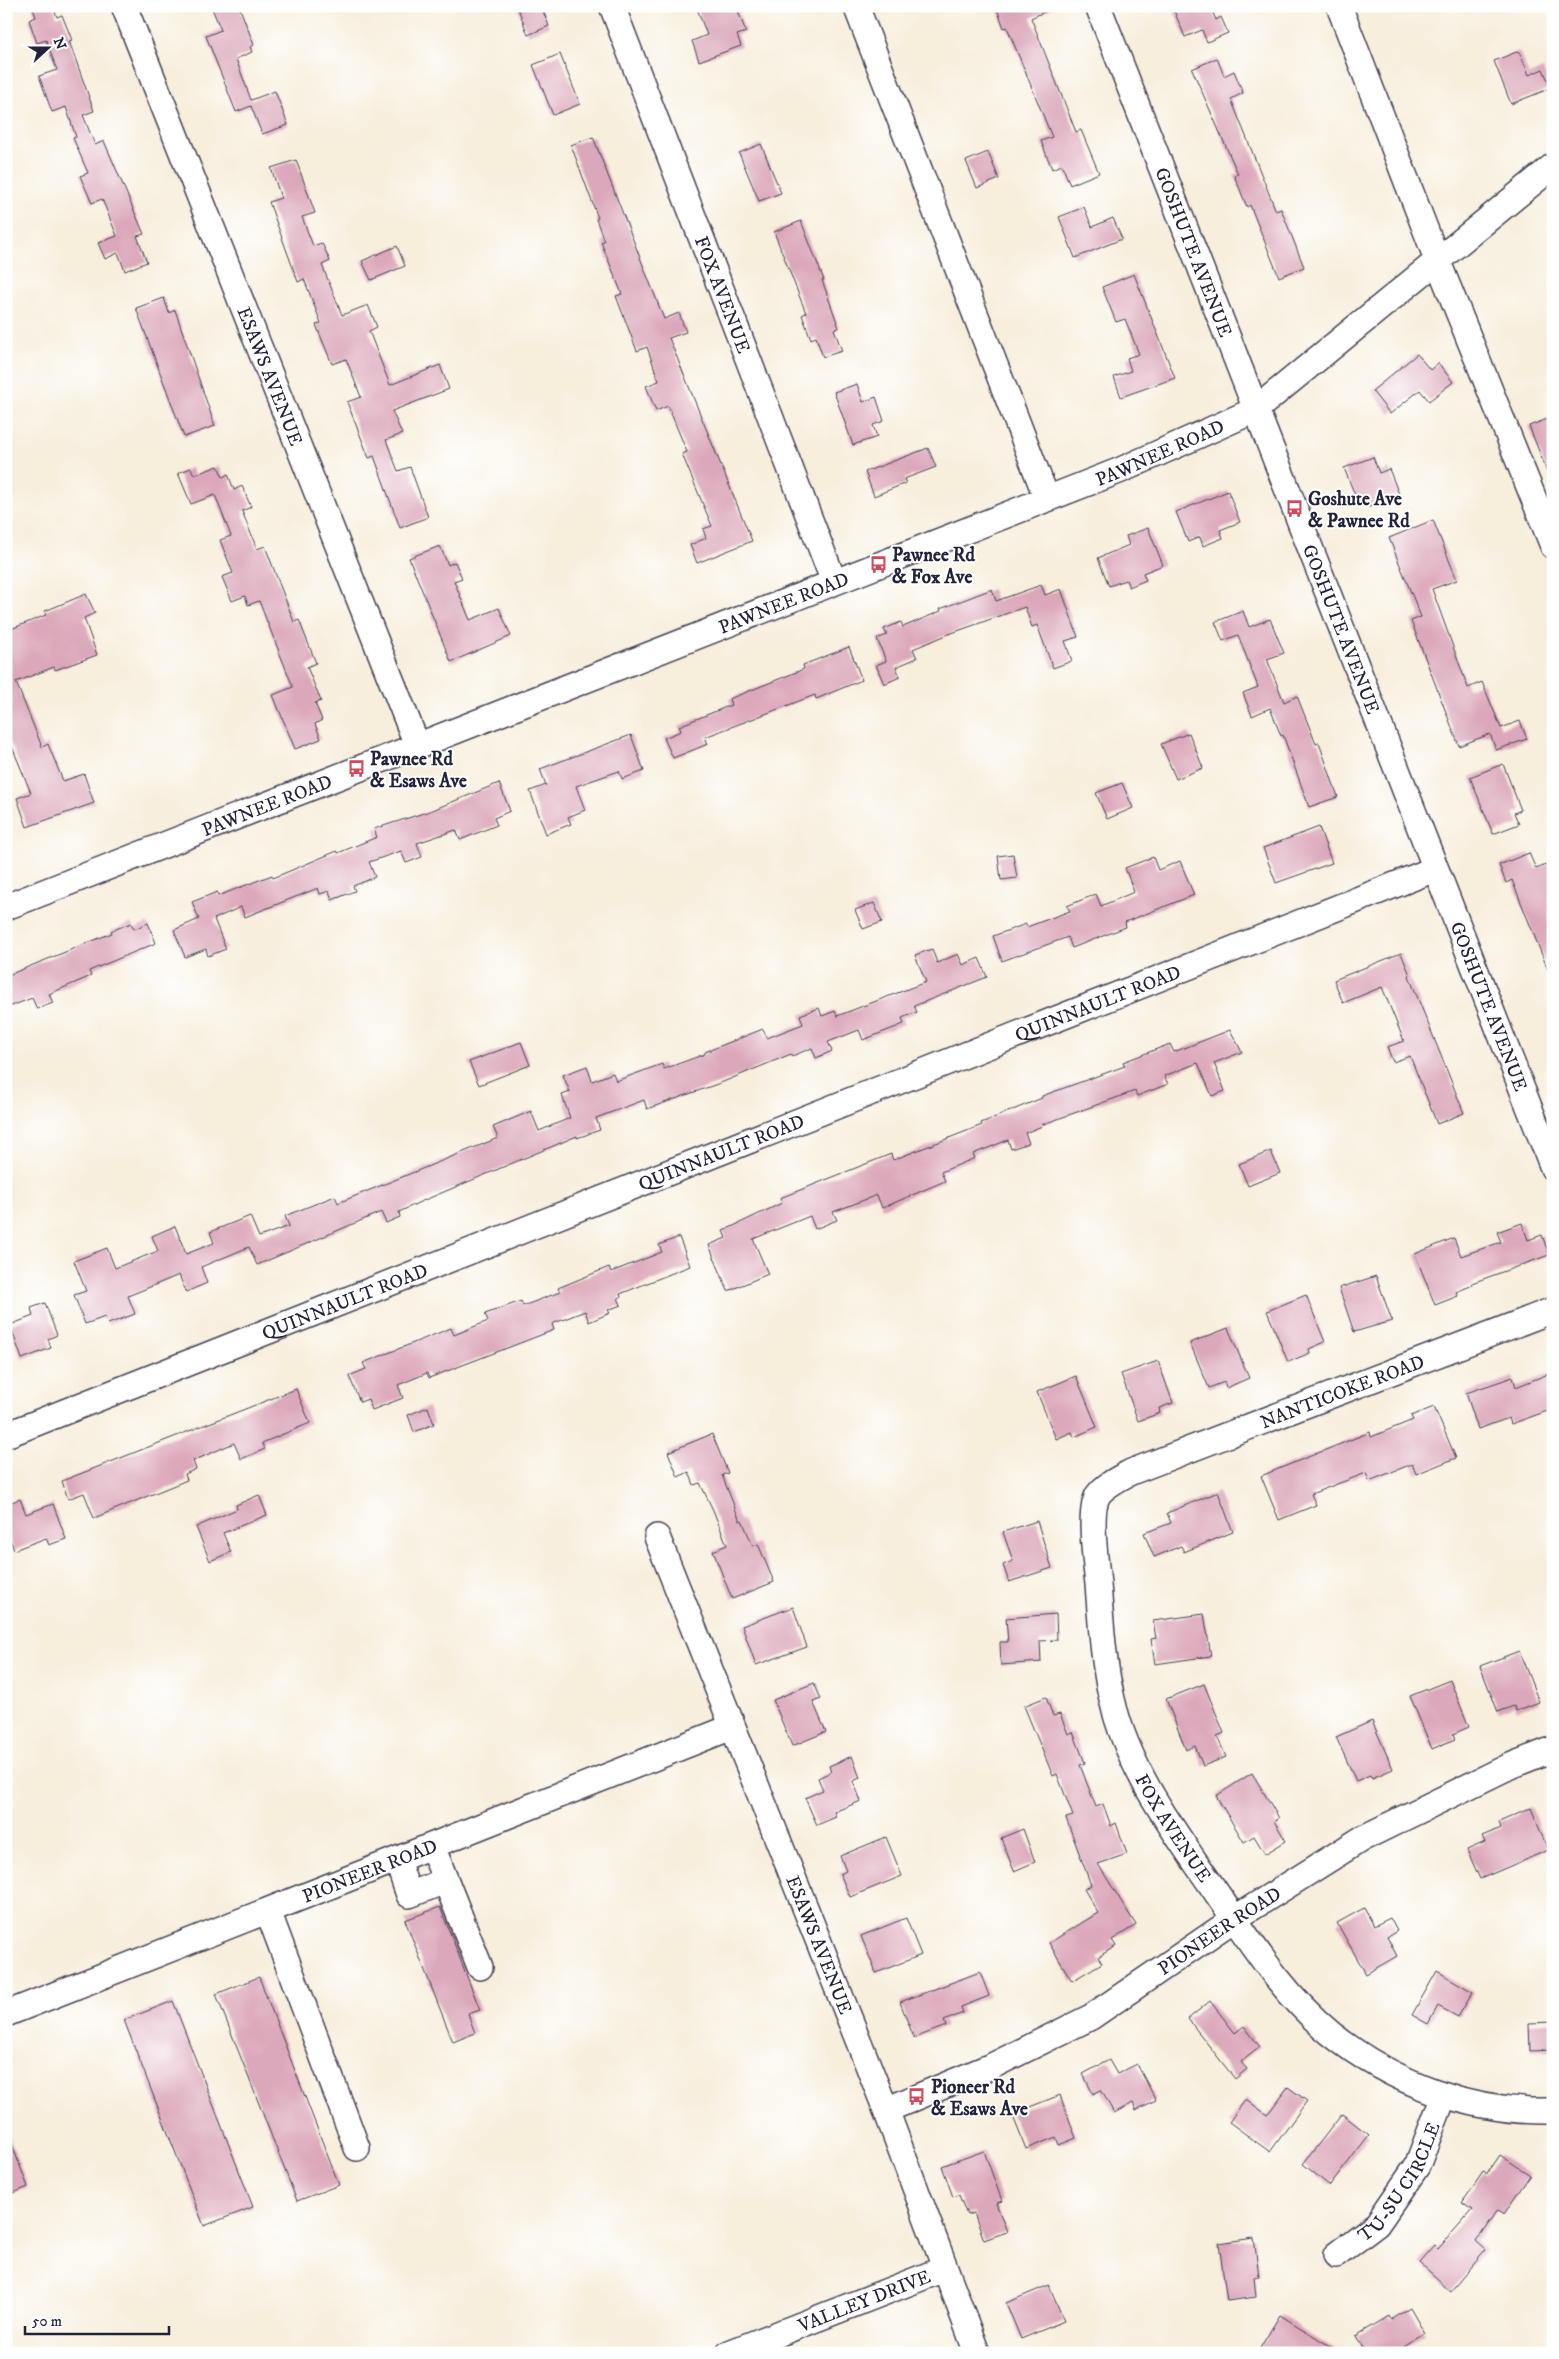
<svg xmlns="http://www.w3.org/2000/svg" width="1559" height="2359" font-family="'IM FELL DW Pica',serif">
<rect width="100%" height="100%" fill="#fff"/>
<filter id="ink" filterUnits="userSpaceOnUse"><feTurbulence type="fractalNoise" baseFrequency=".02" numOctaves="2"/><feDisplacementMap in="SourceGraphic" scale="10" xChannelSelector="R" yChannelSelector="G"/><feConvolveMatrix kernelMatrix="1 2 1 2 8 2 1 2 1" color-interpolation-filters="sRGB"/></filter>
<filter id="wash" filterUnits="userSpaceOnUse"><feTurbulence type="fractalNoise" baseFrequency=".0096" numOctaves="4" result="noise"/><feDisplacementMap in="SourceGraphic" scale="20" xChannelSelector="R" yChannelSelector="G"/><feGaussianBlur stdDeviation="1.12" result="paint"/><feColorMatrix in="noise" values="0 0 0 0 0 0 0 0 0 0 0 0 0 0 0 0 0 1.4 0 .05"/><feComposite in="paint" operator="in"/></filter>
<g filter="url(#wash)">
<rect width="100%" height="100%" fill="#f7eedc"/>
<g id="blocks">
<g fill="#dba7ba">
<path d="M32 6H53L57 17 62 15 72 40 69 41 94 111 83 115 95 145 104 141 144 234 137 236 147 262 125 271 118 253 105 259 98 243 117 236 102 199 92 203 80 176 88 173 73 138 76 137 66 107 52 112 39 76 57 70 46 40 37 43 29 20 36 17Z"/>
<path d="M211 6H239L254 45 250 47 252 52 236 59 251 100 275 91 288 125 262 134 251 106 236 112 206 36 221 30Z"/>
<path d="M517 6H541L549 26 528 35Z"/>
<path d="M696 6H736L746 32 737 35 741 46 699 61 692 41 707 35Z"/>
<path d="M996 6H1057L1031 18 1076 132 1081 130 1099 173 1070 185 1062 165 1052 169 1041 141 1052 137 1007 27 1004 28Z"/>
<path d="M1172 6H1210L1216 20 1221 17 1228 33 1207 42 1202 30 1185 37Z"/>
<path d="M1519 51 1529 75 1543 69 1551 88 1511 104 1494 61Z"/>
<path d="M560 54 580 104 553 115 533 65Z"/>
<path d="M1217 58 1224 76 1234 71 1243 93 1231 99 1276 211 1281 209 1304 267 1279 277 1250 205 1247 207 1234 175 1238 174 1192 69Z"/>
<path d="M593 137 664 319 679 313 686 332 669 338 752 541 697 563 690 545 706 538 703 529 712 526 682 454 687 452 668 406 656 411 646 386 659 381 647 347 637 351 616 296 622 294 601 242 604 241 596 219 598 218 571 145Z"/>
<path d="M761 144 781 193 759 201 739 153Z"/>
<path d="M988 152 999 179 977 188 966 161Z"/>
<path d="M296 160 315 213 302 217 313 246 322 243 330 261 322 265 342 315 368 305 377 327 369 331 390 385 440 365 449 389 392 411 402 434 386 440 398 471 410 467 428 517 400 528 374 456 369 458 347 402 361 397 346 359 332 364 316 325 321 323 304 279 298 282 269 202 281 198 271 168Z"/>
<path d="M1084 207 1092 227 1113 218 1122 239 1075 258 1059 217Z"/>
<path d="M801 221 824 280H822L839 328 834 329 842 351 823 357 816 337 811 339 802 315 806 313 774 232Z"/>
<path d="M397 246 405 266 371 280 362 261Z"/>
<path d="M1134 274 1175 378 1121 397 1114 377 1131 371 1127 358 1139 354 1125 319 1116 322 1102 287Z"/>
<path d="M164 298 169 313 175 310 215 426 184 437 136 308Z"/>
<path d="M1417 354 1430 370 1438 363 1453 382 1429 401 1420 390 1390 414 1372 391Z"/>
<path d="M857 384 863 402 876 397 884 421 873 425 877 437 853 445 834 392Z"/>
<path d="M1553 417V484H1552L1529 426Z"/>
<path d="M928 448 936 467 904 479 906 483 874 496 865 472Z"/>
<path d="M1373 457 1379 473 1389 469 1399 494 1369 507 1365 497 1357 500 1344 468Z"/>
<path d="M218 466 223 477 228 474 234 490 242 486 251 507 242 511 257 549 265 546 294 622 299 620 316 663 307 667 321 701 315 703 322 720 315 724 321 739 295 749 273 695 293 687 259 601 248 605 245 596 232 601 222 577 233 573 220 540 231 536 215 495 191 504 178 473 191 468 194 475Z"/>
<path d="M1228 491 1240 522 1220 530 1223 538 1203 546 1200 537 1188 542 1176 512Z"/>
<path d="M1433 520 1457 580 1432 589 1468 688 1482 682 1501 728 1520 721 1527 739 1496 750 1490 734 1459 746 1411 621 1421 617 1389 538Z"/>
<path d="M1148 528 1163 565 1143 573 1146 580 1129 587 1126 580 1109 586 1098 558 1129 545 1126 536Z"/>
<path d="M440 546 448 565 455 562 462 578 454 581 470 620 499 608 511 636 451 662 409 558Z"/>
<path d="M1041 585 1045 595 1061 589 1078 637 1065 641 1072 661 1053 668 1037 625 1032 627 1025 607 949 634 913 649 917 658 896 667 900 677 884 684 876 665 886 661 877 639 887 635 884 629 901 622 903 627 941 611 940 609 992 589 996 601Z"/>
<path d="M86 594 95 613 84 618 97 655 55 670 54 667 16 682 42 747 48 744 63 781 84 774 94 803 27 827 17 798 31 793 6 732V631L46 615 45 611Z"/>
<path d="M1243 611 1249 627 1270 619 1284 653 1267 659 1284 702 1297 696 1316 744 1319 743 1338 797 1309 807 1283 735 1281 736 1270 708 1252 716 1243 693 1258 687 1238 635 1223 641 1215 622Z"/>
<path d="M849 647 862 680 816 699 815 695 705 737 708 744 673 758 664 738 681 731 679 726 731 705 729 699 804 669 803 665Z"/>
<path d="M1189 733 1203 768 1176 779 1161 744Z"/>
<path d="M631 735 644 771 622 779 619 771 576 786 585 810 568 817 571 824 546 834 530 791 546 785 540 769Z"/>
<path d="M1503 764 1521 810 1514 813 1519 824 1493 834 1470 777Z"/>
<path d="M499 783 510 811 494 818 497 825 460 840 456 830 417 843 422 857 406 863 401 851 369 862 375 877 353 886 355 891 332 900 329 891 320 894 318 888 245 917 241 907 214 919 226 949 208 956 206 949 185 957 174 930 199 919 192 902 217 892 218 896 272 875 273 878 337 851 338 853 377 837 374 829 430 811Z"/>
<path d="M1122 783 1133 808 1107 819 1096 793Z"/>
<path d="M1319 827 1332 863 1276 883 1263 848Z"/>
<path d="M1529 853 1536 869 1553 862 1552 980 1512 880 1506 883 1499 865Z"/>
<path d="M1013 854 1017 878 1001 880 998 856Z"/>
<path d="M1153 857 1158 870 1180 861 1194 895 1125 922 1126 927 1072 948 1068 937 1002 961 993 936 1026 924 1027 927 1070 911 1067 906 1096 894 1101 906 1134 892 1125 868Z"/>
<path d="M874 903 882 922 863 929 855 910Z"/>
<path d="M131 923 134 929 148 923 156 943 89 971 91 976 49 994 53 1003 37 1009 32 998 6 1008V976L112 933 111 931Z"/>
<path d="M932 949 937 963 958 954 963 965 979 958 987 977 914 1006 917 1012 902 1018 904 1024 863 1040 859 1030 828 1042 832 1051 816 1058 812 1048 792 1056 791 1054 723 1082 647 1109 644 1100 596 1118 600 1130 577 1138V1136L420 1202 399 1212 400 1217 386 1223 381 1212 257 1265 249 1247 201 1267 207 1283 186 1292 179 1275 128 1296 135 1314 108 1324 105 1317 85 1324 74 1295 86 1291 74 1261 107 1248 115 1268 158 1251 152 1236 175 1226 186 1254 214 1243 210 1232 250 1216 259 1237 289 1226 285 1216 335 1196 338 1203 498 1138 493 1127 531 1111 539 1131 570 1118 562 1095 570 1092 563 1075 587 1066 592 1081 613 1073 616 1081 662 1064 664 1069 705 1054V1052L763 1029 767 1038 803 1024 800 1015 819 1008 822 1016 835 1011 837 1016 926 982 915 955Z"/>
<path d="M1401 953 1410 975 1409 976 1464 1113 1437 1124 1410 1056 1393 1062 1387 1047 1404 1041 1382 987 1343 1003 1334 980Z"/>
<path d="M1230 1030 1242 1052 1214 1063 1225 1091 1212 1096 1198 1063 1164 1076 1168 1084 1137 1096 1135 1091 1041 1125 1042 1126 1025 1133 1029 1143 1011 1149 1008 1140 973 1154 975 1158 941 1172 945 1181 882 1208 877 1195 833 1212 837 1220 815 1229 810 1216 753 1239 768 1274 728 1291 709 1245 726 1238 723 1231 782 1203 780 1198 891 1154 893 1160 982 1125 981 1123 1042 1098V1096L1125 1066 1123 1062 1170 1044 1174 1052Z"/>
<path d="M521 1042 530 1065 479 1085 469 1062Z"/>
<path d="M1271 1151 1280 1173 1248 1186 1239 1164Z"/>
<path d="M1522 1223 1528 1240 1542 1235 1549 1255 1472 1283 1473 1285 1456 1292 1458 1296 1435 1305 1415 1254 1454 1238 1461 1256 1501 1242 1497 1232Z"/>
<path d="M679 1237 690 1266 620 1294 621 1297 618 1298 621 1305 608 1310 610 1313 589 1322 585 1311 552 1324 554 1330 429 1378 427 1373 398 1385 403 1398 372 1410 368 1399 360 1402 349 1376 366 1369 363 1363 451 1328 454 1335 488 1321 485 1314 521 1301 523 1306 560 1292 558 1288 609 1267 611 1272 662 1252 659 1245Z"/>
<path d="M1376 1276 1392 1321 1354 1332 1339 1288Z"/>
<path d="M1306 1295 1325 1342 1309 1349 1310 1353 1288 1362 1267 1311Z"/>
<path d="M45 1303 57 1335 48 1339 51 1348 22 1359 10 1325 33 1316 31 1308Z"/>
<path d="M1228 1328 1249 1378 1226 1388 1224 1382 1209 1388 1190 1343Z"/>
<path d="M1158 1361 1173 1403 1159 1408 1160 1413 1138 1421 1121 1374Z"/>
<path d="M1553 1372V1409L1511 1424 1509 1418 1478 1429 1466 1393 1513 1377 1516 1387Z"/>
<path d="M1076 1376 1097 1427 1074 1437 1072 1432 1056 1439 1037 1392Z"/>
<path d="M296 1389 310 1423 262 1443 265 1449 241 1459 234 1443 193 1461 196 1469 185 1474 187 1480 94 1518 84 1493 68 1499 62 1481Z"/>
<path d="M428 1407 434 1424 414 1432 408 1415Z"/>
<path d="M1434 1407 1456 1458 1416 1474 1412 1464 1369 1481 1366 1473 1311 1494 1316 1505 1279 1520 1261 1476 1370 1432 1371 1437 1413 1420 1411 1416Z"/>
<path d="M712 1434 728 1473 722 1475 740 1521 742 1520 753 1546 758 1544 774 1582 732 1599 713 1551 727 1545 713 1510 700 1483 694 1485 689 1472 678 1477 668 1452Z"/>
<path d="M1218 1492 1233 1532 1184 1552 1181 1546 1154 1557 1144 1533 1171 1523 1167 1513Z"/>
<path d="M259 1495 267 1515 223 1533 231 1552 210 1561 196 1527 237 1509 236 1505Z"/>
<path d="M20 1499 26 1514 53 1504 66 1539 49 1545 46 1538 14 1550 6 1529V1504Z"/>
<path d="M1037 1521 1052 1568 1009 1582 1003 1565 1013 1561 1003 1532Z"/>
<path d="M793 1607 807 1647 756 1665 742 1626Z"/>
<path d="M1056 1614 1057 1640 1040 1641 1041 1662 1001 1665 1000 1642H1008L1006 1618Z"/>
<path d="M1204 1614 1211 1656 1155 1664 1151 1639 1156 1638 1153 1621Z"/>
<path d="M1519 1651 1539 1702 1516 1711 1514 1706 1498 1712 1480 1666Z"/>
<path d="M1450 1680 1469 1727 1453 1734 1455 1739 1432 1749 1410 1696Z"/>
<path d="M814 1683 821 1699 813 1702 826 1732 792 1746 773 1700Z"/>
<path d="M1204 1684 1224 1733 1217 1736 1226 1757 1203 1766 1195 1746 1186 1750 1166 1699Z"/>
<path d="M1046 1697 1053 1716 1060 1714 1068 1734 1073 1732 1085 1763 1080 1765 1096 1807 1103 1804 1111 1826 1116 1823 1127 1854 1098 1864 1136 1925 1112 1940 1116 1946 1098 1957 1102 1963 1072 1981 1049 1943 1098 1913 1084 1889 1091 1885 1066 1818 1073 1816 1057 1774 1053 1776 1024 1706Z"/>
<path d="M1372 1721 1393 1769 1372 1778 1370 1775 1356 1781 1336 1737Z"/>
<path d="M852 1756 860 1778 853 1781 861 1801 834 1812 836 1817 817 1825 805 1798 823 1790 818 1778 831 1772 829 1766Z"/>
<path d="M1252 1773 1279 1818 1274 1821 1286 1841 1265 1854 1254 1836 1244 1842 1216 1796Z"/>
<path d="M1531 1808 1548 1850 1480 1879 1467 1850 1485 1842 1482 1836 1501 1828 1499 1822Z"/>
<path d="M1023 1829 1035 1862 1014 1871 1001 1838Z"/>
<path d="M886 1837 902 1876 850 1897 840 1874 846 1871 840 1856Z"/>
<path d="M440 1907 480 2010 468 2014 475 2033 453 2042 405 1920Z"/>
<path d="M1364 1908 1374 1926 1390 1918 1397 1931 1387 1937 1397 1956 1366 1974 1337 1923Z"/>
<path d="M906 1918 921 1955 876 1973 861 1936Z"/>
<path d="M1437 1971 1473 1992 1458 2017 1438 2006 1428 2024 1412 2015Z"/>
<path d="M980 1972 989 1996 961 2007 963 2013 944 2021 946 2026 914 2038 900 2002Z"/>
<path d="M259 1977 339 2185 297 2201 216 1994Z"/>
<path d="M173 2001 253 2207 204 2226 124 2020Z"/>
<path d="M1210 2001 1235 2033 1244 2026 1260 2047 1241 2062 1247 2069 1235 2079 1188 2019Z"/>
<path d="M1553 2022V2050L1530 2051 1529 2023Z"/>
<path d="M1109 2060 1117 2074 1137 2064 1156 2100 1136 2110 1133 2103 1114 2113 1101 2090 1093 2094 1083 2074Z"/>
<path d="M1288 2087 1307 2101 1270 2152 1229 2122 1246 2099 1267 2115Z"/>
<path d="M1060 2095 1076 2138 1059 2145 1056 2137 1026 2149 1012 2114Z"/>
<path d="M1342 2114 1369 2135 1330 2186 1303 2164Z"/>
<path d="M8 2134 28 2187 6 2196V2135Z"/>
<path d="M984 2151 1002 2201 996 2203 1007 2232 984 2240 974 2213 967 2215 959 2195 953 2197 942 2166Z"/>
<path d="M1500 2155 1530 2175 1504 2214 1497 2210 1476 2241 1486 2250 1451 2291 1420 2263 1435 2246 1438 2249 1472 2210 1462 2203 1483 2172 1487 2174Z"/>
<path d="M1254 2238 1259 2276 1254 2277 1256 2297 1227 2301 1219 2243Z"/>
<path d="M1049 2285 1064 2321 1021 2339 1006 2303Z"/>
<path d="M1410 2308 1425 2334 1394 2353H1366L1356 2336 1389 2316 1391 2320Z"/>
<path d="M1280 2315 1341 2353H1257Z"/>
</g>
</g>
</g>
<g filter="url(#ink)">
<use href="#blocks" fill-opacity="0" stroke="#424153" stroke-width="1"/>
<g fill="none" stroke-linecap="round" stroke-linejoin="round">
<defs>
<g id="minor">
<path id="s1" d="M124 6 417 745"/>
<path id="s2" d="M612 6 834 582"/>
<path d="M856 6 1047 499"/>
<path id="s3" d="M1098 6 1553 1168"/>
<path d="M1339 6 1438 262 1553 546"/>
<path id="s4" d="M6 907 1121 470 1255 410 1553 166"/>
<path id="s5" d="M1553 1310 1131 1472C1120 1478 1105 1485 1098 1495 1088 1511 1096 1565 1098 1584 1101 1622 1103 1662 1112 1699 1128 1771 1177 1835 1218 1895 1252 1944 1283 1994 1330 2033 1392 2083 1472 2113 1553 2111"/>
<path id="s6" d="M6 1435 1435 869"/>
<path id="s7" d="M657 1537 886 2110 977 2353"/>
<path d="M432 1846 480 1967"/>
<path d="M397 1860 409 1895 445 1881"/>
<path d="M268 1911 357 2148"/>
<path id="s8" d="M6 2014 732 1727"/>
<path id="s9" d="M886 2110 994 2065 1091 2017 1234 1919 1363 1838 1510 1766 1553 1749"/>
<path id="s10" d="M1336 2255 1377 2224 1417 2166 1444 2095"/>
<path id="s11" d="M729 2353 944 2269"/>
</g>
</defs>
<use href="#minor" stroke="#424153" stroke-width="28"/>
<use href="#minor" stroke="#fff" stroke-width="25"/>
</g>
</g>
<defs>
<symbol id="bus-bare" viewBox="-9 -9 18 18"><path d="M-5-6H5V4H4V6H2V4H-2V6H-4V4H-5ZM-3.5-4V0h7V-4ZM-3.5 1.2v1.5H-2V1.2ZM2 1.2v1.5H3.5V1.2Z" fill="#d1495b" stroke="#fff" stroke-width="2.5" paint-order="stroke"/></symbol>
</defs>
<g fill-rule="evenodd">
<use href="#bus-bare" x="1282" y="496" width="25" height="25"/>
<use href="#bus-bare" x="866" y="552" width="25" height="25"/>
<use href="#bus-bare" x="344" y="756" width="25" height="25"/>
<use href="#bus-bare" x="904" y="2084" width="25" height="25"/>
</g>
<g text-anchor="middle" stroke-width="4" stroke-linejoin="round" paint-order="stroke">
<g font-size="19" fill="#22223b" stroke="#fff">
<text dy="7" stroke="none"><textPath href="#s3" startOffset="264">GOSHUTE AVENUE</textPath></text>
<text dy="7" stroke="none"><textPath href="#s2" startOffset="309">FOX AVENUE</textPath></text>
<text dy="7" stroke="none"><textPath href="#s1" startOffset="398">ESAWS AVENUE</textPath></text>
<text dy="7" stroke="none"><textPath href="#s4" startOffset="1240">PAWNEE ROAD</textPath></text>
<text dy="7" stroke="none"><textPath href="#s4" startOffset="835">PAWNEE ROAD</textPath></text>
<text dy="7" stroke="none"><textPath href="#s3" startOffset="669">GOSHUTE AVENUE</textPath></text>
<text dy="7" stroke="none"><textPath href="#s4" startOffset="280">PAWNEE ROAD</textPath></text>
<text dy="7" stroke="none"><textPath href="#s6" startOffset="1174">QUINNAULT ROAD</textPath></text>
<text dy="7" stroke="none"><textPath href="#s3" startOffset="1074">GOSHUTE AVENUE</textPath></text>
<text dy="7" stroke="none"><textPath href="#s6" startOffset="769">QUINNAULT ROAD</textPath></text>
<text dy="7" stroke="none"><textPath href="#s6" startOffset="364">QUINNAULT ROAD</textPath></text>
<text transform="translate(1342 1391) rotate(-21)" y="7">NANTICOKE ROAD</text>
<text dy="7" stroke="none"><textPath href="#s5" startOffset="842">FOX AVENUE</textPath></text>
<text dy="7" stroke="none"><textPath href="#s8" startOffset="391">PIONEER ROAD</textPath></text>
<text dy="7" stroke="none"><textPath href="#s9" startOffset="380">PIONEER ROAD</textPath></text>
<text dy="7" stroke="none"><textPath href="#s7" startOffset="439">ESAWS AVENUE</textPath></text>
<text dy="7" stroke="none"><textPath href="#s10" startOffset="99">TU-SU CIRCLE</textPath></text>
<text dy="7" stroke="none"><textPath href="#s11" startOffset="145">VALLEY DRIVE</textPath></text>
</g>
<g font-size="19" font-weight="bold" fill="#22223b" stroke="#fff" text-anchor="start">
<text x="1308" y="505">Goshute Ave<tspan x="1308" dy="22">&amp; Pawnee Rd</tspan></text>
<text x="892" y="561">Pawnee Rd<tspan x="892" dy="22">&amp; Fox Ave</tspan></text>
<text x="370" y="765">Pawnee Rd<tspan x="370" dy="22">&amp; Esaws Ave</tspan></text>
<text x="931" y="2093">Pioneer Rd<tspan x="931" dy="22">&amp; Esaws Ave</tspan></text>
</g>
</g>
<rect width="1559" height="2359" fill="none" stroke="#fff" stroke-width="25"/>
<g transform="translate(48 48) rotate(69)" stroke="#ffffff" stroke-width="4" paint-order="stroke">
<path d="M0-4L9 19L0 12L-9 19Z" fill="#22223b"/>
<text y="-8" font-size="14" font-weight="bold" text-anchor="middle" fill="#22223b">N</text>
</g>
<path d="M25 2326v8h144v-8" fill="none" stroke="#22223b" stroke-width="2.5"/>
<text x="32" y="2326" font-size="15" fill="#22223b" stroke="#ffffff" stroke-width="4" paint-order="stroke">50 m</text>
</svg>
